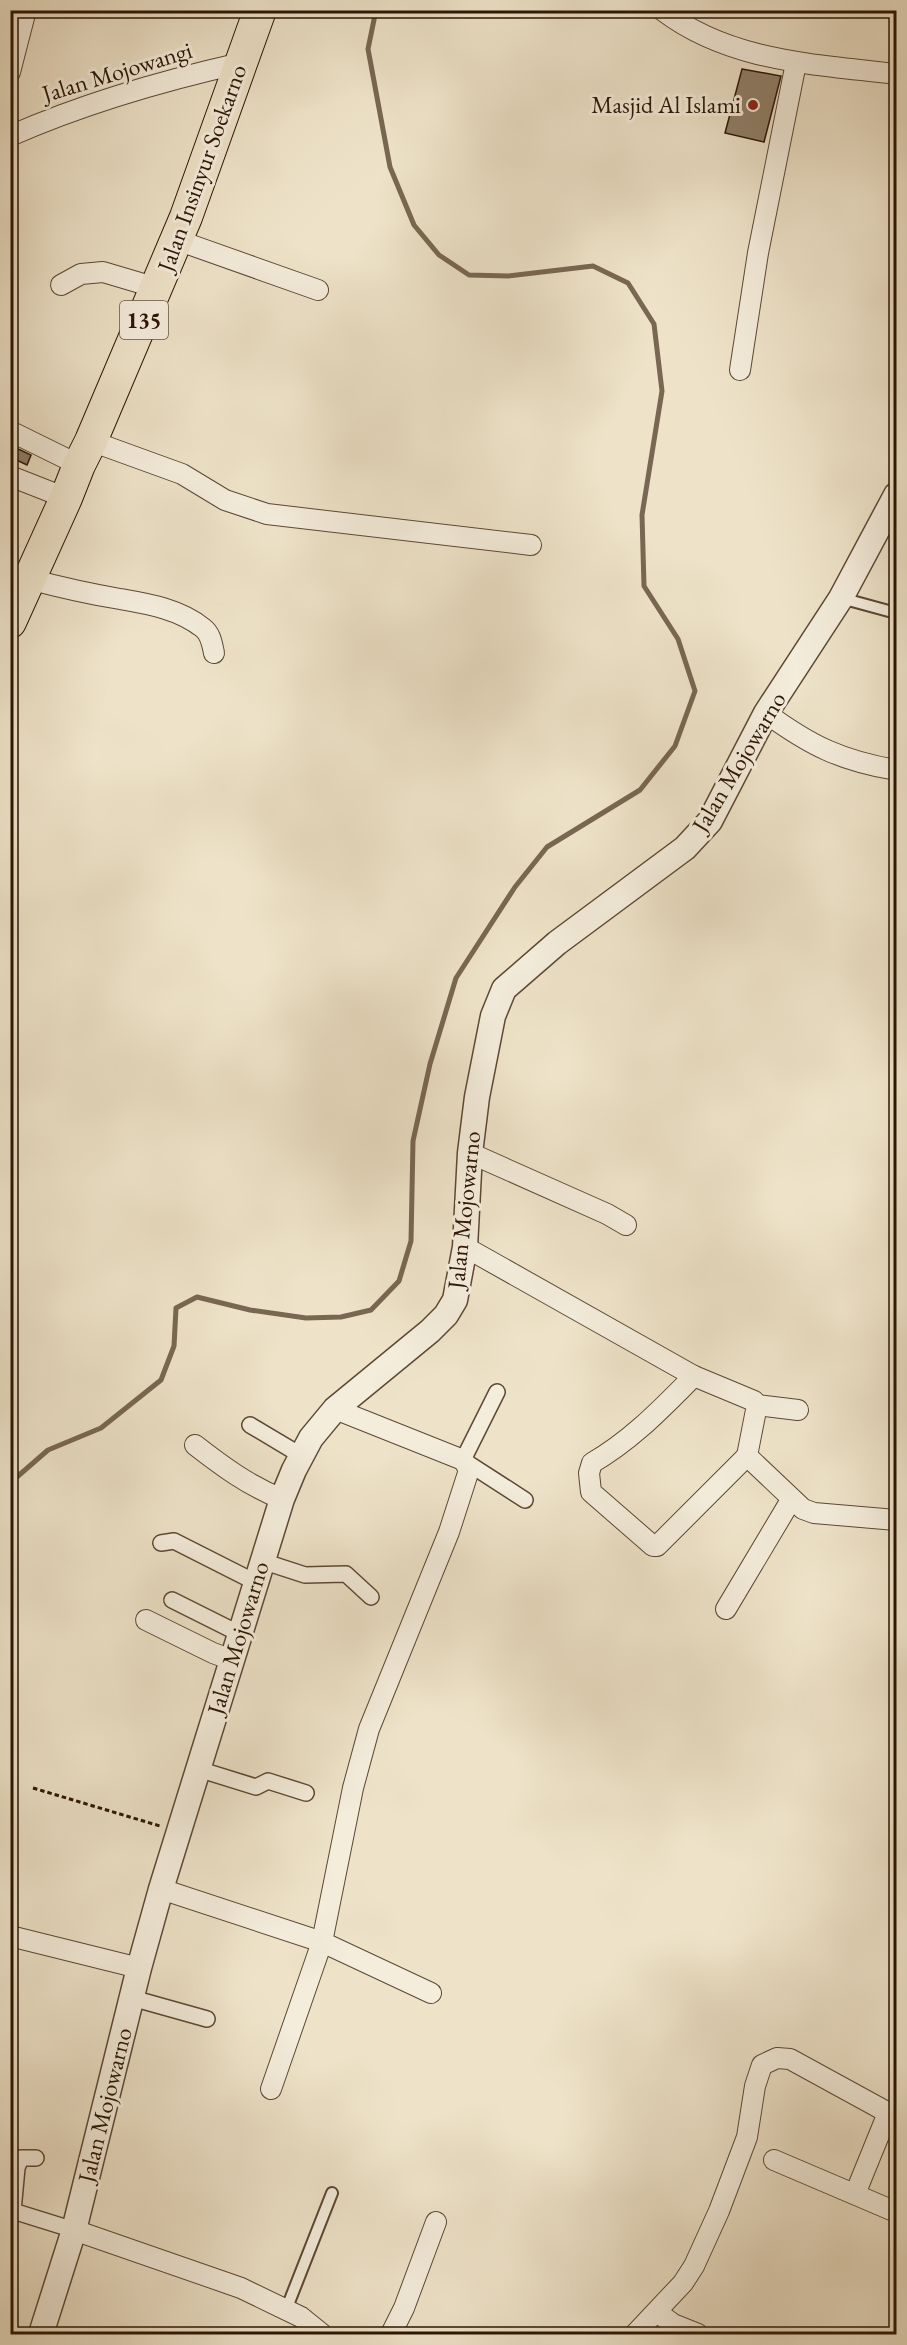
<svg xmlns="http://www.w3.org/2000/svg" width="907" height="2345" font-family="'EB Garamond',serif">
<rect width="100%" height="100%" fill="#eee3c9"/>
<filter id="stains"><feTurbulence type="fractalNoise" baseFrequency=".00333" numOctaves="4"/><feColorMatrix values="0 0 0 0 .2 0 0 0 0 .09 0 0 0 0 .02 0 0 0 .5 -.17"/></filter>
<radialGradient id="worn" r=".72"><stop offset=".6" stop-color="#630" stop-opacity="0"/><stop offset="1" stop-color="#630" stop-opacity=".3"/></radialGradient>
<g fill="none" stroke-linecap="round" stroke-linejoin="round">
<path stroke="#786752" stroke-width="5" d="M10 1483 48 1450 101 1428 161 1380 174 1346 176 1308 197 1297 250 1310 306 1318 341 1317 371 1310 399 1281 411 1241 413 1141 430 1064 456 978 515 887 547 847 640 790 675 746 695 691 678 639 644 586 642 515 662 391 654 324 628 283 593 266 508 276 469 275 439 255 414 225 390 167 368 49 376 10"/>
</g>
<g fill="#90806a" stroke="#2b1503" stroke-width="1.5">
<path d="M742 69 781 76 764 142 725 133Z"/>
<path d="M10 445 31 455 27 465 10 457Z"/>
</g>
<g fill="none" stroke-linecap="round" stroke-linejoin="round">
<defs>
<g id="service">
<path d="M841 598 896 613"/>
<path d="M286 2310 332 2193"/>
</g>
<g id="pedestrian">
<path d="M497 1392 463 1460 525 1500"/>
<path d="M250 1425 302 1456"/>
<path d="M161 1543 174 1541 255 1582"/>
<path d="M262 1561 305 1575 346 1574 371 1597"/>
<path d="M172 1600 240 1634"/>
<path d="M198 1769 256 1787 268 1781 306 1793"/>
<path d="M132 1998 207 2019"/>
<path d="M36 2158H21L17 2168 13 2211 74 2230"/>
</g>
<g id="minor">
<path d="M662 10C730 62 815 64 896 74"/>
<path d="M10 72 26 10"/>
<path d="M10 136C85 103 161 81 241 63"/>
<path d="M177 240 318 290"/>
<path d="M61 285 81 274 103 272 157 288"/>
<path d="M740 370 758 253 796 63"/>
<path d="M10 431 79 465"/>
<path d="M91 441 182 474 225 500 267 514 531 545"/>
<path d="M10 476 66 498"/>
<path d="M29 579C59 587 90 594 120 599 149 604 179 609 203 628 211 634 212 644 214 653"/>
<path d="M766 713C811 746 842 761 896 770"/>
<path d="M470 1153 607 1214 626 1225"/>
<path d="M465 1247 694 1376 754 1401 757 1405 747 1456 803 1509 814 1513 896 1520"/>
<path d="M694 1376C662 1408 632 1440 592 1463L589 1473 591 1492 653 1546H657L747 1456"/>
<path d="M757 1405 798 1410"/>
<path d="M195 1445C222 1466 249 1486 282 1499"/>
<path d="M726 1609 791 1500"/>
<path d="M146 1620 213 1653 232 1660"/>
<path d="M161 1889 322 1942 431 1993"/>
<path d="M10 1936 139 1968"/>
<path d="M271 2089 322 1942 353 1788 369 1729 449 1532 468 1473V1468L463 1460 335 1409"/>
<path d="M774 2160 896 2212"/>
<path d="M855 2194 888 2113"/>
<path d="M74 2230 241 2288 301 2317 322 2334"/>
<path d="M657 2312 673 2324 698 2334"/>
<path d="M391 2334 404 2308 436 2222"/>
<path d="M635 2334 683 2283 694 2266 719 2211 747 2137 755 2086 762 2065 777 2058 790 2059 896 2117"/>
</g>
<path id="tertiary" d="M41 2334 74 2230 139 1968 161 1889 282 1499 294 1470 311 1438 335 1409 430 1331 446 1315 455 1300 465 1247 470 1153 477 1097 493 1016 504 989 557 943 685 848 710 821 766 713 841 598 896 495"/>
<path id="primary" d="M10 622 66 498 79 465 91 441 186 217 260 10"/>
</defs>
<use href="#service" stroke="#5c4834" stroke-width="14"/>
<use href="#pedestrian" stroke="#5c4834" stroke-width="18"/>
<use href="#minor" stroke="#5c4834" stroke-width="22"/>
<use href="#tertiary" stroke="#5c4834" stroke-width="27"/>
<use href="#primary" stroke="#2b1503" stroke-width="34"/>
<path stroke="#2b1503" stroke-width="3" stroke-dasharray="4.5 3" stroke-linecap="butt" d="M33 1788 160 1826"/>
<use href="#service" stroke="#f4eddc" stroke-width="10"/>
<use href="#pedestrian" stroke="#f4eddc" stroke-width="15"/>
<use href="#minor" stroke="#f4eddc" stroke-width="20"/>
<use href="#tertiary" stroke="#f4eddc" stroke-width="24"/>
<use href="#primary" stroke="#eee3c9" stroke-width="32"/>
</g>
<circle fill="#8f2418" stroke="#f4eddc" stroke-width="2" cx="753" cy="105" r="6"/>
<g text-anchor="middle" stroke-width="6" stroke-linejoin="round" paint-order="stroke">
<rect fill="#f4eddc" stroke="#675644" stroke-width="1.5" x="120" y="301" width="48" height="38" rx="4.5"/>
<g font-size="22" font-weight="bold" fill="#2b1503">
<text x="144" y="328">135</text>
</g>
<g font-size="24" fill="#2b1503" stroke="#f4eddc">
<text transform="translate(117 72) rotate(-17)" y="8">Jalan Mojowangi</text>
<text transform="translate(202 168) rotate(-70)" y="8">Jalan Insinyur Soekarno</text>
<text transform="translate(739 762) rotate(-59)" y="8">Jalan Mojowarno</text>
<text transform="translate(464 1210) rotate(-84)" y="8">Jalan Mojowarno</text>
<text transform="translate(238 1638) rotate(-73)" y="8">Jalan Mojowarno</text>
<text transform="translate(105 2105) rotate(-76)" y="8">Jalan Mojowarno</text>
</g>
<g font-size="24" fill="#2b1503" stroke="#f4eddc" text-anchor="end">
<text x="741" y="113">Masjid Al Islami</text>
</g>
</g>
<rect width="907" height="2345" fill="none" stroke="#eee3c9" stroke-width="36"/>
<rect x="12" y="12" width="883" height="2321" fill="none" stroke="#2b1503" stroke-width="3"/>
<rect x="18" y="18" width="871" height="2309" fill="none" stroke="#2b1503" stroke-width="1.5"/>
<rect width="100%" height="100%" filter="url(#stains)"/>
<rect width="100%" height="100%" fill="url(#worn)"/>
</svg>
